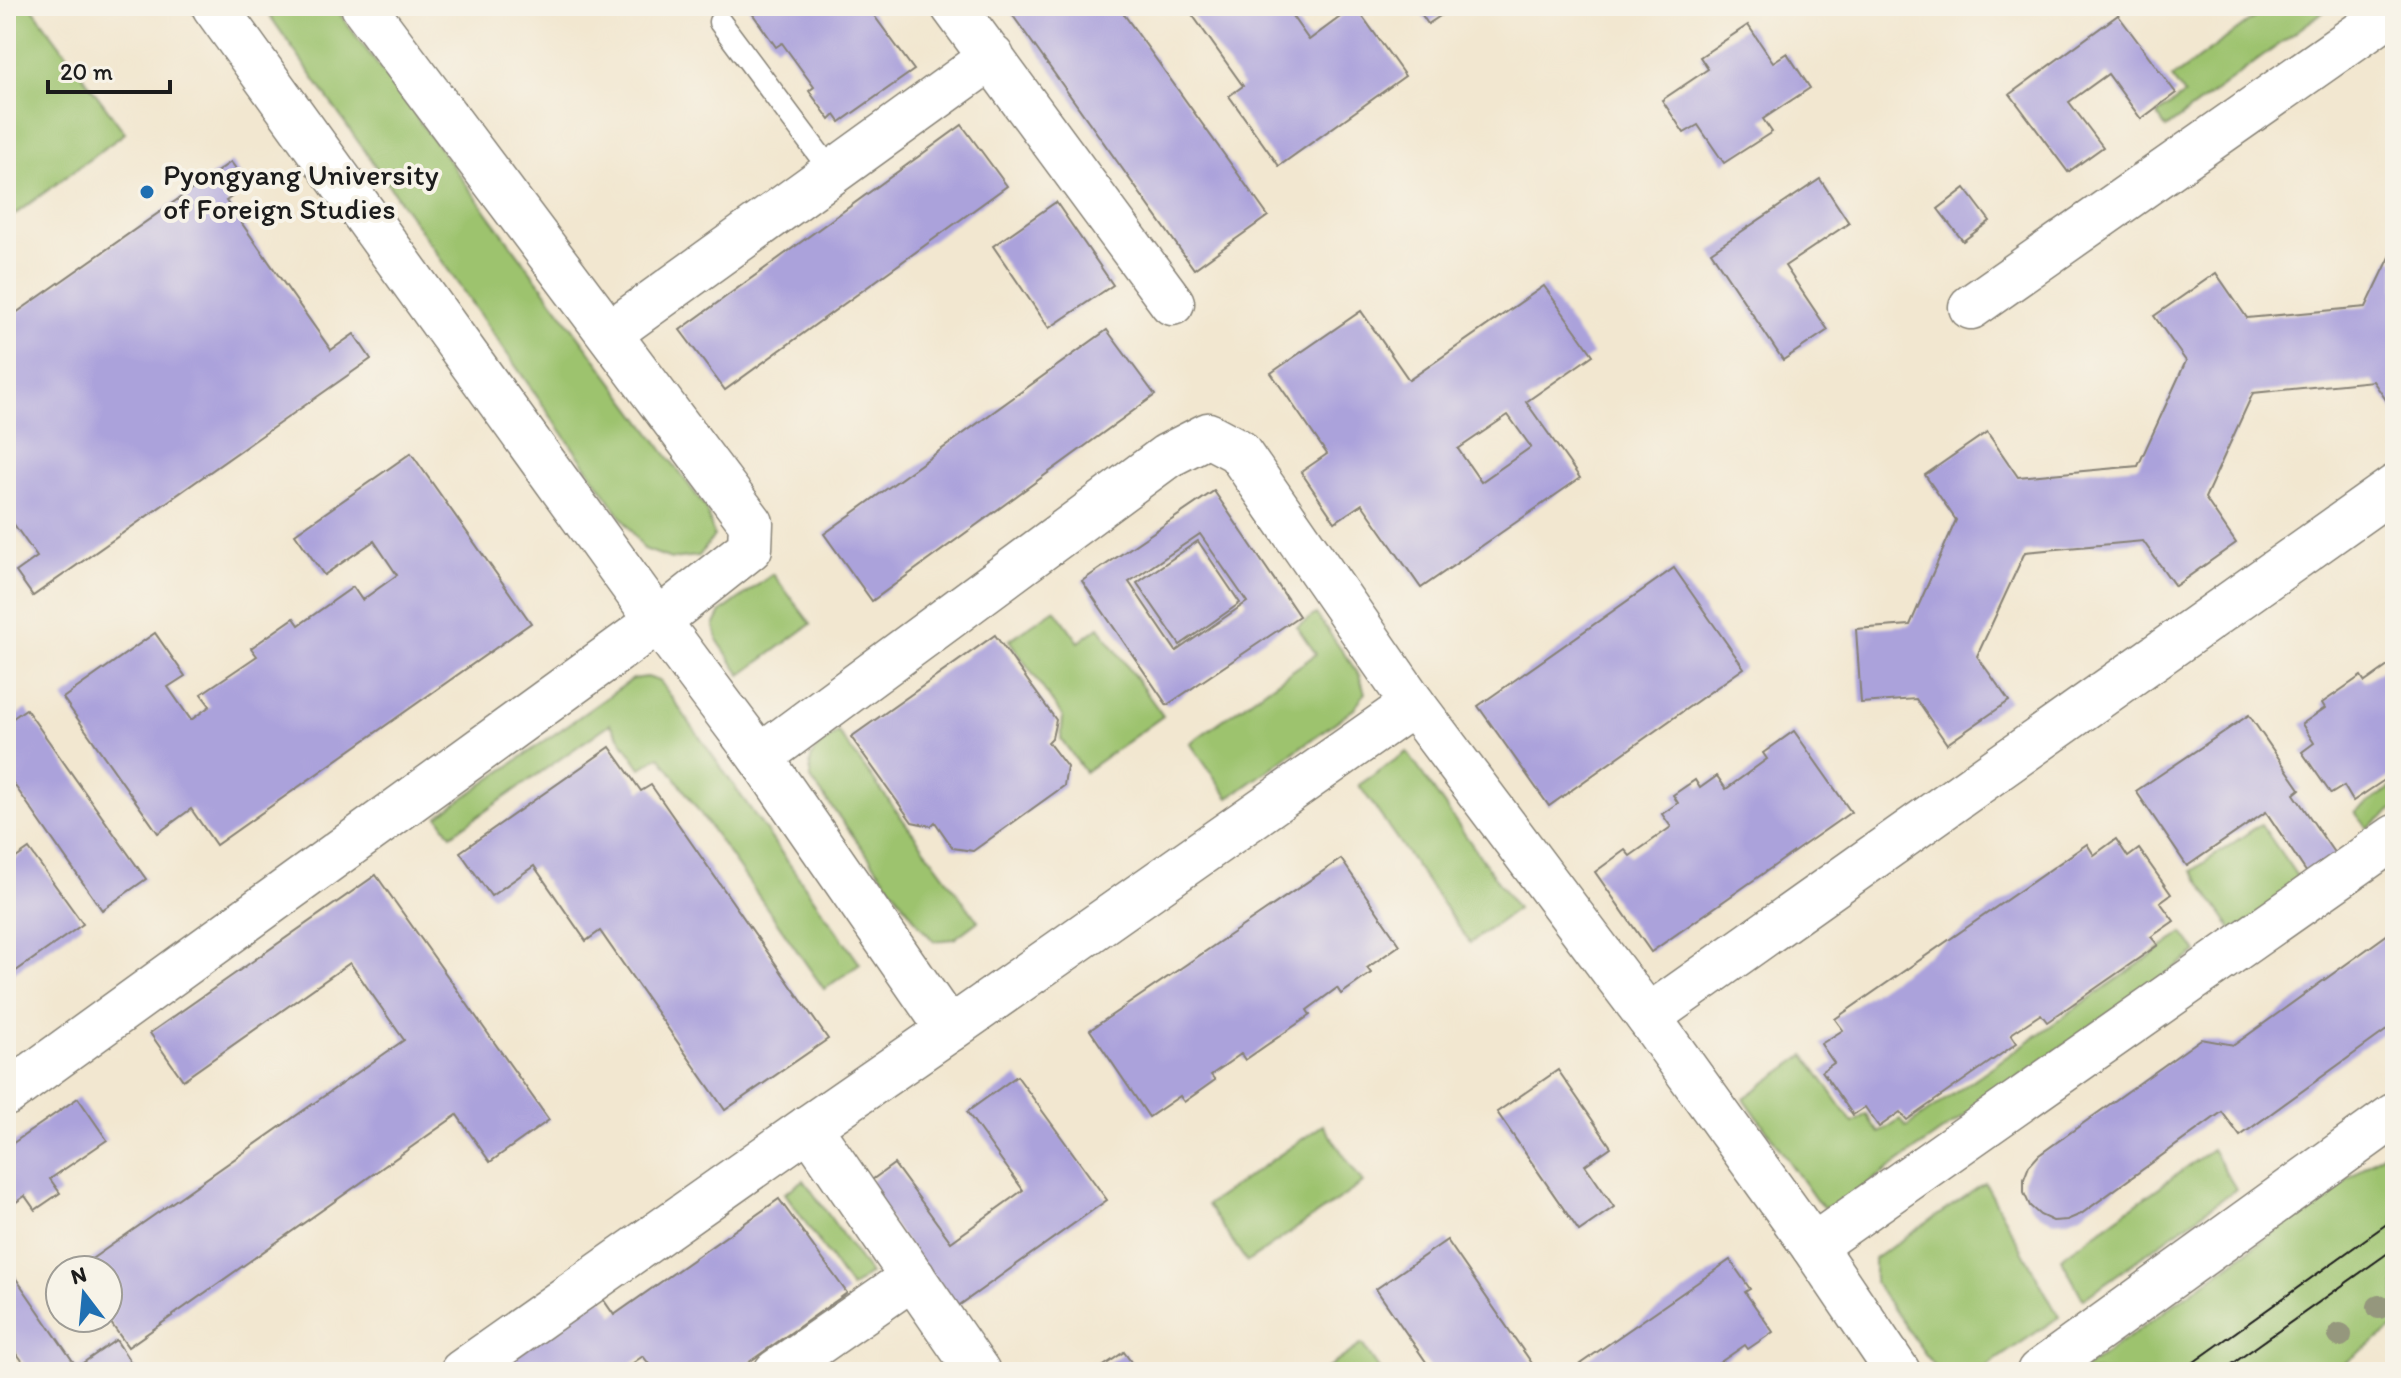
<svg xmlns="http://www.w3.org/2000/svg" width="2401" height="1378" font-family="Itim,sans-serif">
<rect width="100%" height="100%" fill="#f7f3e8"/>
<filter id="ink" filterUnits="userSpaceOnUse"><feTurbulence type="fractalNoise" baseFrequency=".0125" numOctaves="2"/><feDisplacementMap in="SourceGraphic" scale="16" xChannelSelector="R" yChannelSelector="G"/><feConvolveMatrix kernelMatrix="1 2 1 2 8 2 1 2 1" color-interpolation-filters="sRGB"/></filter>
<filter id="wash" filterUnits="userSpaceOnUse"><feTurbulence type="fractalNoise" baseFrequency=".006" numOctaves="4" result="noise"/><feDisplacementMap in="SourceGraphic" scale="32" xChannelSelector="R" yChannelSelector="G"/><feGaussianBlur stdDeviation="1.8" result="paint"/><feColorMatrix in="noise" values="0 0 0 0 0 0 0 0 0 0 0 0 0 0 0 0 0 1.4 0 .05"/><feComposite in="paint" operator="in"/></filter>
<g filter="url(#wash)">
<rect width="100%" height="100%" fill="#f2e7d0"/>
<g fill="#9dc36e" stroke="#5c7045" stroke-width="2">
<path d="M6 6H31L125 133 6 221Z"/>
<path d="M263 6H334L706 508 714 536 699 556 671 559 644 549Z"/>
<path d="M2270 6H2331L2166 128 2157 115 2184 95 2172 78Z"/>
<path d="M773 574 811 624 741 675 718 641 714 626 721 612Z"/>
<path d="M1055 609 1079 642 1099 627 1163 716 1085 772 1061 739 1063 717 1009 640Z"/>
<path d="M1316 614 1359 675 1365 693 1354 709 1229 798 1190 743 1316 654 1297 627Z"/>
<path d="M647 677 660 681 860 964 824 989 660 756 641 768 610 724 451 835 438 816 633 679Z"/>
<path d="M838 732 978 921 954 939 934 941 923 930 811 779C806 751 818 747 838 732Z"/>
<path d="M1407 752 1517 909 1470 943 1359 785Z"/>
<path d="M2395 785V808L2367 828 2355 812Z"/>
<path d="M2261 824 2303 885 2234 932 2192 871Z"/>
<path d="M2183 933 2197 952 1839 1204 1824 1208 1816 1200 1744 1098 1805 1055 1853 1123 1866 1114 1879 1133 1900 1119 1906 1127Z"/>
<path d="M1323 1125 1363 1183 1247 1262 1207 1205Z"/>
<path d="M2395 1145V1327L2332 1372H2080Z"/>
<path d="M2212 1149 2236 1189 2083 1299 2061 1258Z"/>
<path d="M804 1180 870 1274 851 1288 785 1193Z"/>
<path d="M1985 1183 2059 1317 1978 1372H1938L1874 1282V1259Z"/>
<path d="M1362 1344 1381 1372H1322Z"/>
</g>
<g id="blocks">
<g fill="#aba2db" fill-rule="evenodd">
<path d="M747 6H867L914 70 840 122 835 115 830 120 809 91 814 87 782 43 776 47Z"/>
<path d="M1006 6H1118L1268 216 1194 269Z"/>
<path d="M1186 6H1285L1309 40 1355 6 1405 76 1279 166 1229 96 1243 86Z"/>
<path d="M1416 6H1455L1428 24Z"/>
<path d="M2118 15 2176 93 2141 119 2108 74 2069 102 2103 147 2068 172 2010 94Z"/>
<path d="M1748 25 1773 62 1787 53 1810 88 1763 119 1772 132 1724 163 1698 125 1684 133 1662 100 1708 69 1700 57Z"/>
<path d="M962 125 1007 186 725 390 680 330Z"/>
<path d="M231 162 248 185 226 201 331 350 354 334 371 359 33 596 16 572 37 557 6 513V320Z"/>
<path d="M1820 179 1849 223 1785 266 1828 330 1783 360 1711 252Z"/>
<path d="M1965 188 1990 221 1963 241 1938 209Z"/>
<path d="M1056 202 1113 285 1049 328 993 246Z"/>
<path d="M2390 257 2395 260V413L2373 381 2253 393 2205 498 2236 543 2175 586 2143 541 2025 552 1977 656 2009 701 1947 744 1916 699 1861 703 1856 629 1910 625 1956 520 1925 475 1987 432 2018 477 2138 466 2186 361 2154 316 2216 273 2247 318 2366 307Z"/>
<path d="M1544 286 1593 355 1526 402 1580 478 1421 588 1362 504 1335 522 1301 472 1327 454 1271 373 1361 311 1409 380ZM1508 415 1531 447 1481 482 1458 449Z"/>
<path d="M1107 330 1155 395 872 601 824 534Z"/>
<path d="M411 453 531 623 216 845 191 809 158 833 63 698 155 633 185 676 168 687 191 720 210 706 201 694 257 656 251 648 294 618 299 625 353 587 362 600 397 575 374 541 324 575 295 534Z"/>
<path d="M1214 491 1299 616 1167 705 1082 581ZM1200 534 1247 602 1176 651 1129 582Z"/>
<path d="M1198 541 1240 603 1180 645 1137 583Z"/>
<path d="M1674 568 1744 668 1549 806 1478 706Z"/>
<path d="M995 635 1056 720 1052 738 1048 742 1067 767 1064 786 973 851 953 848 935 822 931 826 912 822 851 737Z"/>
<path d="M2395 661V773L2353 801 2344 786 2331 794 2302 752 2314 743 2302 724 2325 708 2322 703 2361 676 2365 682Z"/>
<path d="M26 709 146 879 102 910 6 773V723Z"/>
<path d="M2249 715 2300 789 2294 794 2339 860 2311 879 2266 812 2187 866 2136 791Z"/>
<path d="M1794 731 1851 812 1651 952 1595 872 1625 850 1630 856 1671 827 1662 814 1678 803 1673 795 1695 780 1700 788 1717 776 1726 789 1767 759 1763 753Z"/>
<path d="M610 747 641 791 651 785 828 1039 725 1110 600 931 586 941 534 866 491 896 460 852Z"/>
<path d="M2116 839 2128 857 2139 849 2171 894 2160 902 2174 921 2151 937 2158 945 2047 1022 2041 1014 2011 1034 2017 1043 1907 1120 1900 1112 1879 1127 1865 1107 1853 1115 1822 1071 1834 1063 1821 1044 1843 1030 1835 1019 2087 844 2094 855Z"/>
<path d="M29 849 83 924 6 978V865Z"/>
<path d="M1341 859 1400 945 1367 968 1371 973 1341 994 1337 988 1307 1010 1310 1015 1245 1060 1241 1054 1211 1075 1215 1080 1184 1102 1180 1096 1149 1117 1090 1030Z"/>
<path d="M376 875 549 1120 490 1162 457 1115 128 1347 108 1319V1270H76L404 1040 350 963 183 1080 150 1033Z"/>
<path d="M2395 929V1024L2240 1136 2222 1112 2081 1214 2067 1220 2053 1221 2040 1215 2030 1206 2024 1193V1179L2029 1166 2039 1155 2201 1039 2234 1045Z"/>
<path d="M1558 1070 1611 1147 1585 1165 1614 1207 1579 1231 1497 1112Z"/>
<path d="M1017 1076 1107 1200 954 1309 865 1185 894 1164 951 1242 1023 1190 967 1112Z"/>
<path d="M78 1098 107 1140 50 1179 60 1193 35 1210 25 1196 6 1209V1148Z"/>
<path d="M779 1199 847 1293 735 1372H655L643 1356 620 1372H485L598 1292 614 1315Z"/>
<path d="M1447 1240 1538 1372H1433L1376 1289Z"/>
<path d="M1730 1260 1750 1289 1745 1292 1773 1332 1748 1349 1745 1345 1706 1372H1581L1577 1366Z"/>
<path d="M6 1264 77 1367 116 1340 137 1372H30L6 1338Z"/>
<path d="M1124 1352 1138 1372H1095Z"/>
</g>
</g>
</g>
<g filter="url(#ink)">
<use href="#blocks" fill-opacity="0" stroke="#878276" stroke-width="2"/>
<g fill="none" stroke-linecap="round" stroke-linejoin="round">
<defs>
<path id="lane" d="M720 22 832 172"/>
<g id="street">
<path d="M363 6 751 523 750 548 658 621 760 757 949 1030 809 1127 978 1372"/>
<path d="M953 6 1172 303"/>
<path d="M1971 307 2380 20 2391 6"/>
<path d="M610 333 992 57"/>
<path d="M760 757 1167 456 1208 435 1238 451 1413 704 1648 1017 1813 1246 1898 1372"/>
<path d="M1648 1017 2395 487"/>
<path d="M949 1030 1413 704"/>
<path d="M6 1094 658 621 214 6"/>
<path d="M1813 1246 2395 837"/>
<path d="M462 1372 809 1127"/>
<path d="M776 1372 913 1277"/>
<path d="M2039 1372 2395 1115"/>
</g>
</defs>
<use href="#lane" stroke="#878276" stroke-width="25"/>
<use href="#street" stroke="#878276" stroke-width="47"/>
<use href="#lane" stroke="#fff" stroke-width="22"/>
<use href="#street" stroke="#fff" stroke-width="44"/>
<g stroke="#1c1c1c" stroke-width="2">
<path d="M2180 1372 2395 1218"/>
<path d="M2221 1372 2395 1248"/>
</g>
</g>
<g fill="#95977d">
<circle cx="2379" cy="1307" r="12"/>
<circle cx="2340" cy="1335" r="12"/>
</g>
</g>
<circle fill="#1f6fb2" stroke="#f7f3e8" stroke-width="3" cx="147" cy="192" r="8"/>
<g text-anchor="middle" stroke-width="8" stroke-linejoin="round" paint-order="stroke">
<g font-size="30" fill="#1c1c1c" stroke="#f7f3e8" text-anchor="start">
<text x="163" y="185">Pyongyang University<tspan x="163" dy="34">of Foreign Studies</tspan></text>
</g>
</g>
<rect width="2401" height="1378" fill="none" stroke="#f7f3e8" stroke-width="32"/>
<g transform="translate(84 1294) rotate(344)"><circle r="38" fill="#f7f3e8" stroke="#9f9d96" stroke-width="2"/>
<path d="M0-6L14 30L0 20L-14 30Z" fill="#1f6fb2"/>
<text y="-12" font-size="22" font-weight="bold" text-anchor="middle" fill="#1c1c1c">N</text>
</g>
<path d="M48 80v12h122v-12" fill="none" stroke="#1c1c1c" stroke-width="4"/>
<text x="60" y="80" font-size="24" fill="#1c1c1c" stroke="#f7f3e8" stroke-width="6" paint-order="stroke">20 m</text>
</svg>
